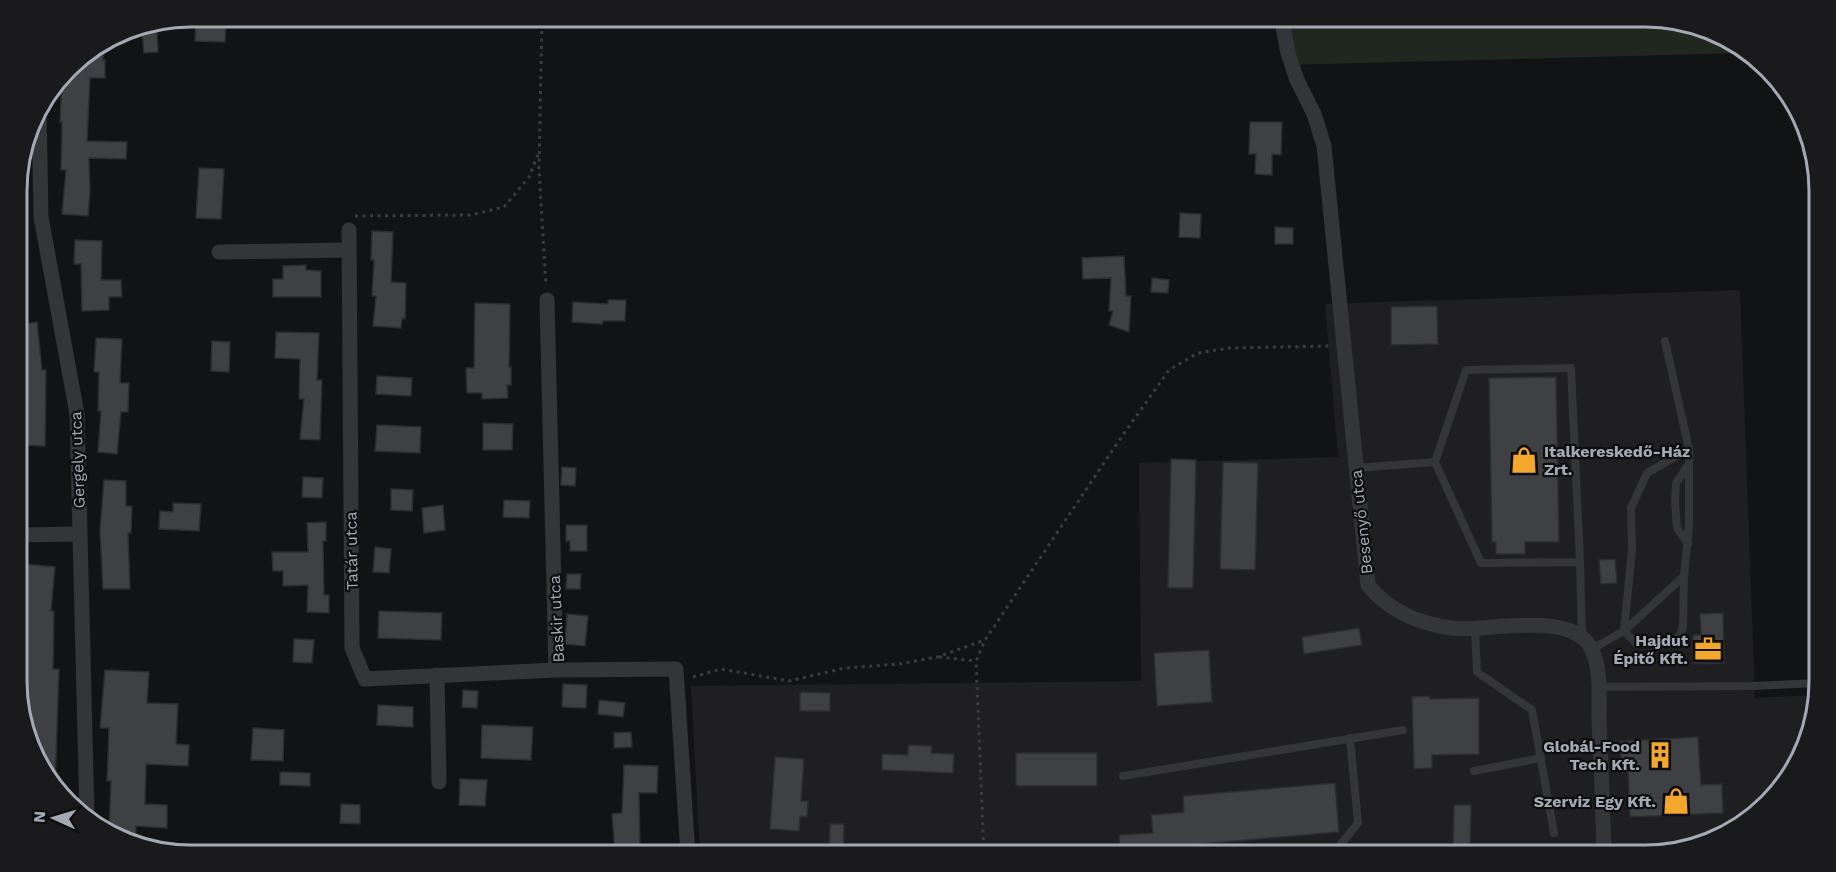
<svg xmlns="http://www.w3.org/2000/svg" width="1836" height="872" font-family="'Work Sans',sans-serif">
<rect width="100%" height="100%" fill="#121314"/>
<path fill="#1f1f21" d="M1740 290 1755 698 1816 695 1802 758 1742 826 1656 855H700L691 686 1141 681 1139 463 1338 457 1325 304Z"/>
<path fill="#1f271f" d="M1282 17H1645L1722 34 1744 53 1286 65Z"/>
<g fill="#3e4044" stroke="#2c2d30" stroke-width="1.5">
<path d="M196 22 226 24 225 42 195 41Z"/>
<path d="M142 32H157L158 52 144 53Z"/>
<path d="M105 42 103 60H105V78H90L87 141 127 142 126 159 89 158 90 191 88 216 62 214 66 170H61L62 122H60L62 78 76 60Z"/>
<path d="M1250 122H1282L1281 155 1272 154V175L1255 174 1256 154H1249Z"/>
<path d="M199 168 224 169 221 219 196 218Z"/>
<path d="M1180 213 1201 214 1200 238 1179 237Z"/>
<path d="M1275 227 1293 228V244H1275Z"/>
<path d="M372 231 393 232 391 282 406 283 405 319 402 318 401 328 373 326 376 296H372L374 260H371Z"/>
<path d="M75 240 102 241 101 280H121L122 297H109V310L82 311 81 264H74Z"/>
<path d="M1124 256 1126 296H1131L1129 332 1109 325 1113 311H1109L1111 278 1083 279 1082 258Z"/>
<path d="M306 265V270L321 271V297H273V279H283V266Z"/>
<path d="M1152 278 1169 280 1168 293 1151 292Z"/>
<path d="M608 300H626L625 321H603L602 324 572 322 573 302 608 304Z"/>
<path d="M475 303 510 304 509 367H511V385H507L508 398 482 399V393H467L466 368H474Z"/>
<path d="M1437 306 1438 344 1391 345V307Z"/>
<path d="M37 322 42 370H46L45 446 20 445 21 431H17L19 354H17V325Z"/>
<path d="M276 332 319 333 317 380H322L320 440 300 439 304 399H299L300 359 275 358Z"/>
<path d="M96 338 122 339 120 383H129L128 412H121L117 454 98 452 101 411H98L99 372H94Z"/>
<path d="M212 341 230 342 229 372 211 371Z"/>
<path d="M377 376 412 378 411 396 376 394Z"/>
<path d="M1556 377 1559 542H1525V554H1496V542H1492L1489 378Z"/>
<path d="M483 423 513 424 512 450H483Z"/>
<path d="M377 425 421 427 420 453 375 451Z"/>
<path d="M1171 459 1196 460 1193 588H1168Z"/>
<path d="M1223 462 1258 463 1255 570 1220 569Z"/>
<path d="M562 467 576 468 575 486 561 485Z"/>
<path d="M303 477 323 478 322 498 302 497Z"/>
<path d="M104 480 126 481V506H132L131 533H128L130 589H103L100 531Z"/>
<path d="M391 489 413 490 412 511 391 510Z"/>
<path d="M504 500 530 501 529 518 503 517Z"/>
<path d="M173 503 201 504 199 531 159 529 160 511 173 512Z"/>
<path d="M443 505 445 530 424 533 422 508Z"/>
<path d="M326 522V541H323L324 595H329V613L307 612 308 585 283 586V571H273L272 552H308L307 523Z"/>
<path d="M566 525H587V551H570V541H566Z"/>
<path d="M375 547 391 549 389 573 373 572Z"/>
<path d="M1615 559 1617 583 1601 584 1599 560Z"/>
<path d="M24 564 55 567 51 611H54L53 669H59L55 789 18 704V610H19Z"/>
<path d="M567 574H581L580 589H566Z"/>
<path d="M379 611 442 613 441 640 378 638Z"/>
<path d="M1723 613 1724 663 1693 664V635H1701L1700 614Z"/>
<path d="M567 614 588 616 585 646 565 644Z"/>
<path d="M1359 628 1362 645 1304 654 1302 637Z"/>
<path d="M294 639 314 640 312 663 293 662Z"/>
<path d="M1209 650 1212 702 1157 706 1154 653Z"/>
<path d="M105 670 149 672 147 703 178 704 176 744 189 745 188 766 146 764 145 804 167 805V828L136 826V843L114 838 109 834 111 781H107L109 728H100Z"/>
<path d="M563 684 587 685 586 708 562 707Z"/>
<path d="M463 690 478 691 477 708 462 707Z"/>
<path d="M800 692 830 693V711H800Z"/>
<path d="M1430 696V699L1479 698V754L1432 755V768L1414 769 1412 697Z"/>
<path d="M599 700 625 703 623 717 598 714Z"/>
<path d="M378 705 413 707V727L377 725Z"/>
<path d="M482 725 533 727 531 760 481 758Z"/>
<path d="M253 728 284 730 283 761 251 760Z"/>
<path d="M631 732 632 747 614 748V733Z"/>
<path d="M1698 737 1701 785 1722 784 1723 813 1630 817 1628 772 1622 773 1620 741Z"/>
<path d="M908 745 932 746 931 753 954 754 953 773 882 770V754L908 755Z"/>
<rect x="1016" y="753" width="81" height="33"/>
<path d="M775 757 804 759 801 801H808L807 817 800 816 799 831 770 829Z"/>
<path d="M624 765 658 766 657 793H639L640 855H615L612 814 622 813Z"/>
<path d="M280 772 310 773V786L280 785Z"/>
<path d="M460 779 487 780 485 806 459 805Z"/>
<path d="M1335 783 1339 832 1145 849 1146 855H1120L1119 835 1153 833 1151 815 1184 812 1183 796Z"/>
<path d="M341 804 360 805V824L340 823Z"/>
<path d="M1454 805H1471L1470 855H1453Z"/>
<path d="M830 824H844L843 855H829Z"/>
</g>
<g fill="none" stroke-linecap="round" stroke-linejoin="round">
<g stroke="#393c40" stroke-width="3" stroke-dasharray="3 4.5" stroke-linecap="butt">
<path d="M542 16 539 170 546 286"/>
<path d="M355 216 470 215 504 207 529 177 539 152"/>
<path d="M939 657 976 661"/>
<path d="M693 677 721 669 789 681 845 668 899 664 937 657 985 640 1118 442 1169 370 1198 353 1229 348 1330 346"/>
<path d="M984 855 976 661 985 640"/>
</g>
<g stroke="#333539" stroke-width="8">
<path d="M1356 468 1435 462"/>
<path d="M1688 544 1677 528 1675 502 1676 483 1689 464"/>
<path d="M1580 562 1571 368 1466 370 1435 462 1481 563 1580 562 1582 637"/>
<path d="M1475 629 1477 672 1532 710 1554 833"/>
<path d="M1624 631 1637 644H1672L1681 633 1683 626 1684 576 1689 526V449L1665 341"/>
<path d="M1624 631 1632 550 1631 508 1647 473 1689 449"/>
<path d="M1592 649 1624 631 1684 576"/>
<path d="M1599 687 1751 686 1819 683"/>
<path d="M1474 771 1541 758"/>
<path d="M1123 776 1403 730"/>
<path d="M1336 855V850L1358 823 1350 738"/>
</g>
<g stroke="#333539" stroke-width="15">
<path d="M1281 16 1288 53 1297 80 1314 114 1324 146 1368 585C1389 611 1417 623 1451 628 1487 633 1573 608 1592 650 1601 669 1599 697 1599 718 1601 764 1603 809 1604 855"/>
<path d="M39 107 41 217 77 414 87 815"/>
<path d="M349 230 352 648 365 679 556 670"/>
<path d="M219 252 348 250"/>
<path d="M547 300 556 670 676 669 688 855"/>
<path d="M18 535 79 534"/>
<path d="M437 675 439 782"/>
</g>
</g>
<defs>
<symbol id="shop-bare" viewBox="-9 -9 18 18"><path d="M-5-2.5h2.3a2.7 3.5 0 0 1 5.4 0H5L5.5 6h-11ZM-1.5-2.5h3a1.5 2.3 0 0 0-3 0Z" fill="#f3a72c" stroke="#0e0e0f" stroke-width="2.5" paint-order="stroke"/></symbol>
<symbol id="office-bare" viewBox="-9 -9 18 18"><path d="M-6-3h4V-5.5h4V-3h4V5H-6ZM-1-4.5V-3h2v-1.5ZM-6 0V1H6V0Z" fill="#f3a72c" stroke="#0e0e0f" stroke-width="2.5" paint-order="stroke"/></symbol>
<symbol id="building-bare" viewBox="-9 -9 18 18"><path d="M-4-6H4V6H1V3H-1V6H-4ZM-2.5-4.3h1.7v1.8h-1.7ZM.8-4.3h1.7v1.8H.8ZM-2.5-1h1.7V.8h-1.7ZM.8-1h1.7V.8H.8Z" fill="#f3a72c" stroke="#0e0e0f" stroke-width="2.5" paint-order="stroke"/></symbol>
</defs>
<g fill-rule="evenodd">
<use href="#shop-bare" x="1505" y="441" width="38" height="38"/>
<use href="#office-bare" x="1689" y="630" width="38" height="38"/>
<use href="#building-bare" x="1641" y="736" width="38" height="38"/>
<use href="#shop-bare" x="1657" y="782" width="38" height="38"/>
</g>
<g text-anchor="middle" stroke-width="4.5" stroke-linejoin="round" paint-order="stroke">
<g font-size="16" font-weight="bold" fill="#a4aab5" stroke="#0e0e0f" text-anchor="end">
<text x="1544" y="457" text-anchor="start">Italkereskedő-Ház<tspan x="1544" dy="18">Zrt.</tspan></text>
<text x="1688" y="646">Hajdut<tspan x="1688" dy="18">Épitő Kft.</tspan></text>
<text x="1640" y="752">Globál-Food<tspan x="1640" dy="18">Tech Kft.</tspan></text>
<text x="1656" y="807">Szerviz Egy Kft.</text>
</g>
<g font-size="16" fill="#a4aab5" stroke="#0e0e0f">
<text transform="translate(77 460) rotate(-92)" y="6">Gergely utca</text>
<text transform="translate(1361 522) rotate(-96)" y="6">Besenyő utca</text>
<text transform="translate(351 551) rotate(-91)" y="6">Tatár utca</text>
<text transform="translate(556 619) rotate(-93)" y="6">Baskir utca</text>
</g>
</g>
<path d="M0 0H1836V872H0ZM191 27H1645A164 164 0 0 1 1809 191V681A164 164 0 0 1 1645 845H191A164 164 0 0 1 27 681V191A164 164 0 0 1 191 27Z" fill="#1a1a1c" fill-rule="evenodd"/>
<path fill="none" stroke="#a4aab5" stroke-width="3" d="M191 27H1645A164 164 0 0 1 1809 191V681A164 164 0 0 1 1645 845H191A164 164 0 0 1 27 681V191A164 164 0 0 1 191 27Z"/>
<g transform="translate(54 818) rotate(274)" stroke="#0e0e0f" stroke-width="4.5" paint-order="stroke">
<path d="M0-4.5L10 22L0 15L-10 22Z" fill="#a4aab5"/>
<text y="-9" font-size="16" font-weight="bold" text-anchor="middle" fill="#a4aab5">N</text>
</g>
</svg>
